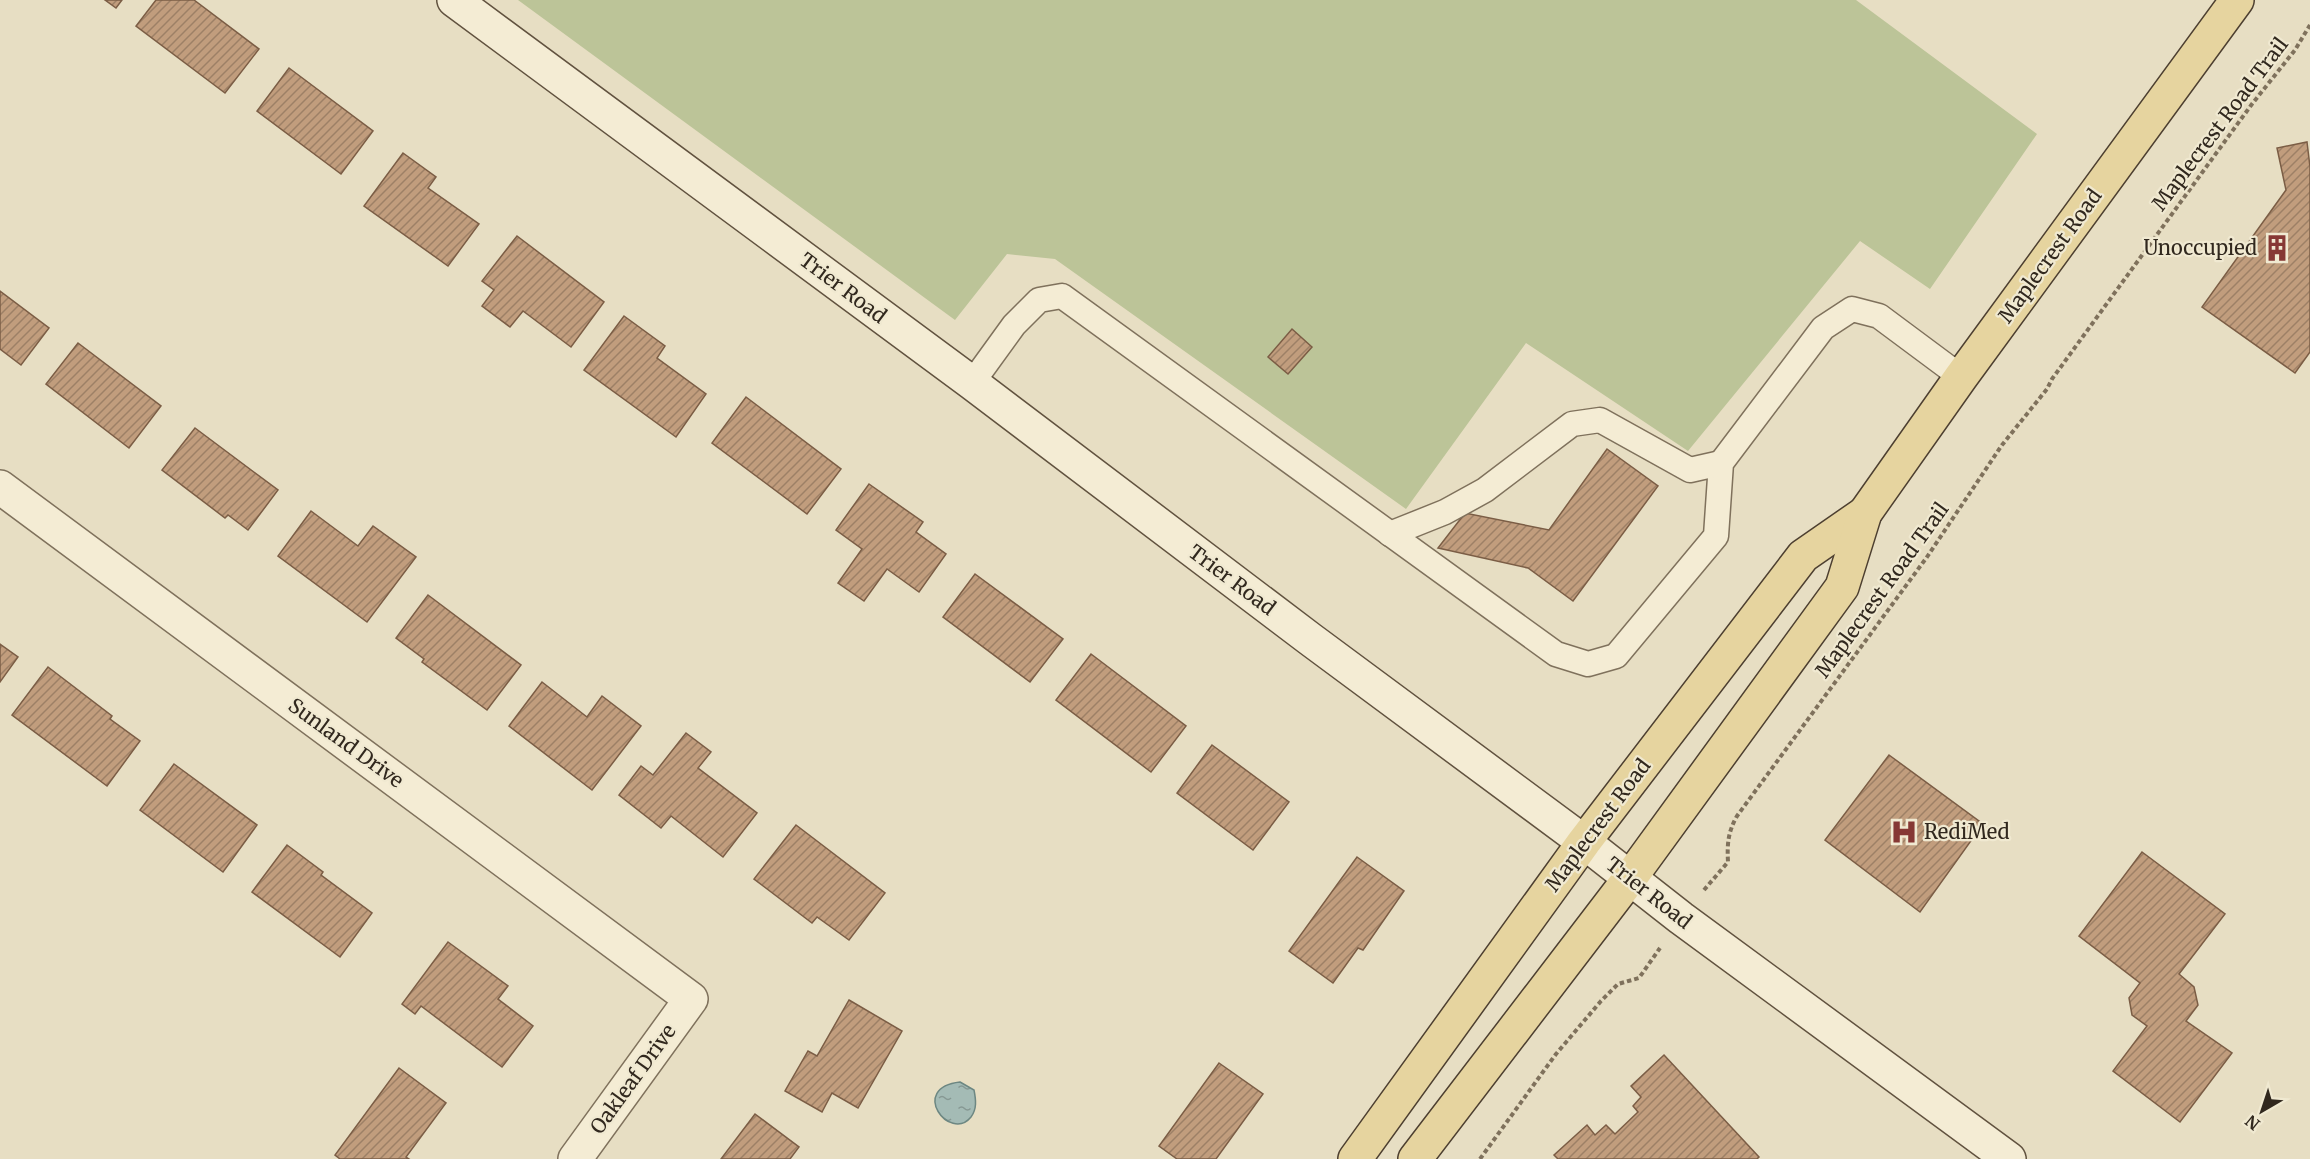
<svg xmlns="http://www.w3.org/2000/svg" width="2310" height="1159" font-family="Merriweather,serif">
<defs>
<pattern id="water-ripples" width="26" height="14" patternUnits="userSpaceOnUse" patternTransform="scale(1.5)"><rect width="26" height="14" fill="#a4bbb5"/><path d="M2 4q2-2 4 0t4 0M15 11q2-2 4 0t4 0" fill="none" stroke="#869893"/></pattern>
<pattern id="building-hatch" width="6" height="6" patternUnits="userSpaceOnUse" patternTransform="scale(1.5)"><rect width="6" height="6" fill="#c19d7d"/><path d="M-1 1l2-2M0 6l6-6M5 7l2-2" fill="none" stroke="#9d8066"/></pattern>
</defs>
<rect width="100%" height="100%" fill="#e7dec3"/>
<path fill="#bcc498" d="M518 0H1856L2037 134 1930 289 1860 241 1688 451 1526 343 1406 509 1055 259 1007 254 955 320Z"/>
<path fill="url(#water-ripples)" stroke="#6d8782" stroke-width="1.5" d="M960 1082 974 1090C976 1100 977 1109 971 1117 950 1143 908 1088 960 1082Z"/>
<g fill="url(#building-hatch)" stroke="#7b5d45" stroke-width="1.5">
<path d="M105 0H122L116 8Z"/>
<path d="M156 0H194L259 49 225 93 136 26Z"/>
<path d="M289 68 373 131 341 174 257 111Z"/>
<path d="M2307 142 2310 167V352L2295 373 2202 307 2286 190 2277 148Z"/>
<path d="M403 153 436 177 428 188 479 224 448 266 364 206Z"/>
<path d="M517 236 604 302 571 347 523 311 510 327 482 306 494 290 482 281Z"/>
<path d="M0 291 49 328 21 365 0 349Z"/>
<path d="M624 316 665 346 657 358 706 394 676 437 584 370Z"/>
<path d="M1292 329 1312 347 1288 374 1268 357Z"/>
<path d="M78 343 161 406 129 448 46 384Z"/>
<path d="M746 397 841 469 807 514 712 443Z"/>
<path d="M195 428 278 490 248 530 228 515 225 518 162 470Z"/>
<path d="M1607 449 1658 486 1573 601 1528 568 1438 548 1465 513 1549 530Z"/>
<path d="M869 484 923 522 916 532 946 554 919 592 887 569 864 601 838 583 862 549 836 530Z"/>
<path d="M311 511 358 546 373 526 416 557 367 622 278 556Z"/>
<path d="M975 574 1063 639 1030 682 943 617Z"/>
<path d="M428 595 521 665 487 710 422 662 424 659 396 638Z"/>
<path d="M0 644 18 657 0 682Z"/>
<path d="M1091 654 1186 726 1151 772 1056 700Z"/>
<path d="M48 667 112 716 110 719 140 741 107 786 12 715Z"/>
<path d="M542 682 587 717 602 696 641 726 592 790 509 726Z"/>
<path d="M686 733 711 752 698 768 757 813 723 857 671 816 661 828 619 795 641 766 653 775Z"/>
<path d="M1212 745 1289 802 1253 850 1177 793Z"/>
<path d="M1889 755 1983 824 1920 912 1825 840Z"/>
<path d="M174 764 257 825 223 872 140 810Z"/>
<path d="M796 825 885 893 849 940 817 917 812 923 754 879Z"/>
<path d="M287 845 323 872 321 875 372 913 340 957 252 892Z"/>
<path d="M2142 852 2225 914 2179 974 2194 987 2198 1005 2186 1021 2232 1053 2180 1122 2113 1071 2147 1026 2132 1015 2129 998 2140 983 2079 936Z"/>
<path d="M1357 857 1404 891 1363 950 1358 948 1333 983 1289 951Z"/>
<path d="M448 942 508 986 498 999 533 1026 502 1067 421 1006 415 1014 402 1004Z"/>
<path d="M849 1000 902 1031 858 1108 832 1093 822 1112 785 1091 808 1051 817 1056Z"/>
<path d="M1664 1055 1759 1157 1757 1159H1558L1554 1155 1587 1125 1595 1135 1606 1125 1615 1134 1638 1112 1633 1106 1641 1097 1631 1086Z"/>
<path d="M1219 1063 1263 1094 1216 1159H1177L1159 1146Z"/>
<path d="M399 1068 446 1103 406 1157 409 1159H340L335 1155Z"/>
<path d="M755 1114 799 1147 790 1159H721Z"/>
</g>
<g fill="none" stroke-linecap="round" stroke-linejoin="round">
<defs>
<g id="lane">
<path d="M972 383 1014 325 1039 300 1062 296 1556 654 1588 664 1616 656 1716 536 1721 463 1823 328 1852 309 1879 316 1961 377"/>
<path d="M1390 534 1445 512 1485 490 1572 424 1600 420 1690 470 1721 463"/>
</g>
<path id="street" d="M0 487 691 999 575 1159"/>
<path id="secondary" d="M454 0 972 383 1310 639 1584 842 1681 918 2009 1159"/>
<g id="primary">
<path d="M1355 1159 1584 842 1803 556 1865 513"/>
<path d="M1415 1159 1630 878 1842 587 1865 513 1961 377 2237 0"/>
</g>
</defs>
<use href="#lane" stroke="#7f715c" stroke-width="27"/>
<use href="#street" stroke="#7f715c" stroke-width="36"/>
<use href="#secondary" stroke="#61523f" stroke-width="36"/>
<use href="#primary" stroke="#4d3f30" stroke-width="36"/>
<g stroke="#7f715c" stroke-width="4" stroke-dasharray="4.5 3" stroke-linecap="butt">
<path d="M1704 890 1728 862C1727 844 1728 832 1737 816L1927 557 2002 445 2047 389 2052 379 2252 104 2295 50 2310 25"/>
<path d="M1480 1159 1556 1054 1601 1001 1618 984 1639 978 1660 948"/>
</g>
<use href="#lane" stroke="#f4ecd4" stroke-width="24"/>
<use href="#street" stroke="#f4ecd4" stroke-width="33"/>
<use href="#secondary" stroke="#f4ecd4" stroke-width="33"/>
<use href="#primary" stroke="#e6d49f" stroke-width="33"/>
</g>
<defs>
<symbol id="building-bare" viewBox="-9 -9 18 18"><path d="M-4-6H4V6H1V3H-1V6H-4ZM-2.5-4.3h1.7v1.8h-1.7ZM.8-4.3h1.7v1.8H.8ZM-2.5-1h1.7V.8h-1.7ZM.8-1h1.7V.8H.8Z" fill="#863834" stroke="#f0e9d1" stroke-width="2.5" paint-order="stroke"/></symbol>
<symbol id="hospital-bare" viewBox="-9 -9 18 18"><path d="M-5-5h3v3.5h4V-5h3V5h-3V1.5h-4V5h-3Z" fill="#863834" stroke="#f0e9d1" stroke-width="2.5" paint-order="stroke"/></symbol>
</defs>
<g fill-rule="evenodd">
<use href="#building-bare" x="2258" y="229" width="38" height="38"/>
<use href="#hospital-bare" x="1885" y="813" width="38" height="38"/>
</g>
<g text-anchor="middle" stroke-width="4.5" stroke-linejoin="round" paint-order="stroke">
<g font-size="20" fill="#31281e" stroke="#f0e9d1">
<text transform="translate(2220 124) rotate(-53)" y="7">Maplecrest Road Trail</text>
<text transform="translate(2050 256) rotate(-54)" y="7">Maplecrest Road</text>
<text transform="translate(843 288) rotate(37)" y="7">Trier Road</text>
<text transform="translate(1232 580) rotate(37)" y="7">Trier Road</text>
<text transform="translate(1882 590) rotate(-54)" y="7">Maplecrest Road Trail</text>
<text transform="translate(346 743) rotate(36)" y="7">Sunland Drive</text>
<text transform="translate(1598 825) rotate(-53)" y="7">Maplecrest Road</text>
<text transform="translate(1649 893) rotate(38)" y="7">Trier Road</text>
<text transform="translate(633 1079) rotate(-54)" y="7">Oakleaf Drive</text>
</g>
<g font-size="20" fill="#31281e" stroke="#f0e9d1" text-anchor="end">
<text x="2257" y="255">Unoccupied</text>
<text x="1924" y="839" text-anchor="start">RediMed</text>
</g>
</g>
<g transform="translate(2262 1111) rotate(219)" stroke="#f0e9d1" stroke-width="4.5" paint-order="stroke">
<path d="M0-4.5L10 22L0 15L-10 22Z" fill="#31281e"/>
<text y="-9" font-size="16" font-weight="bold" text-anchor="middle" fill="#31281e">N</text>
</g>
</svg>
